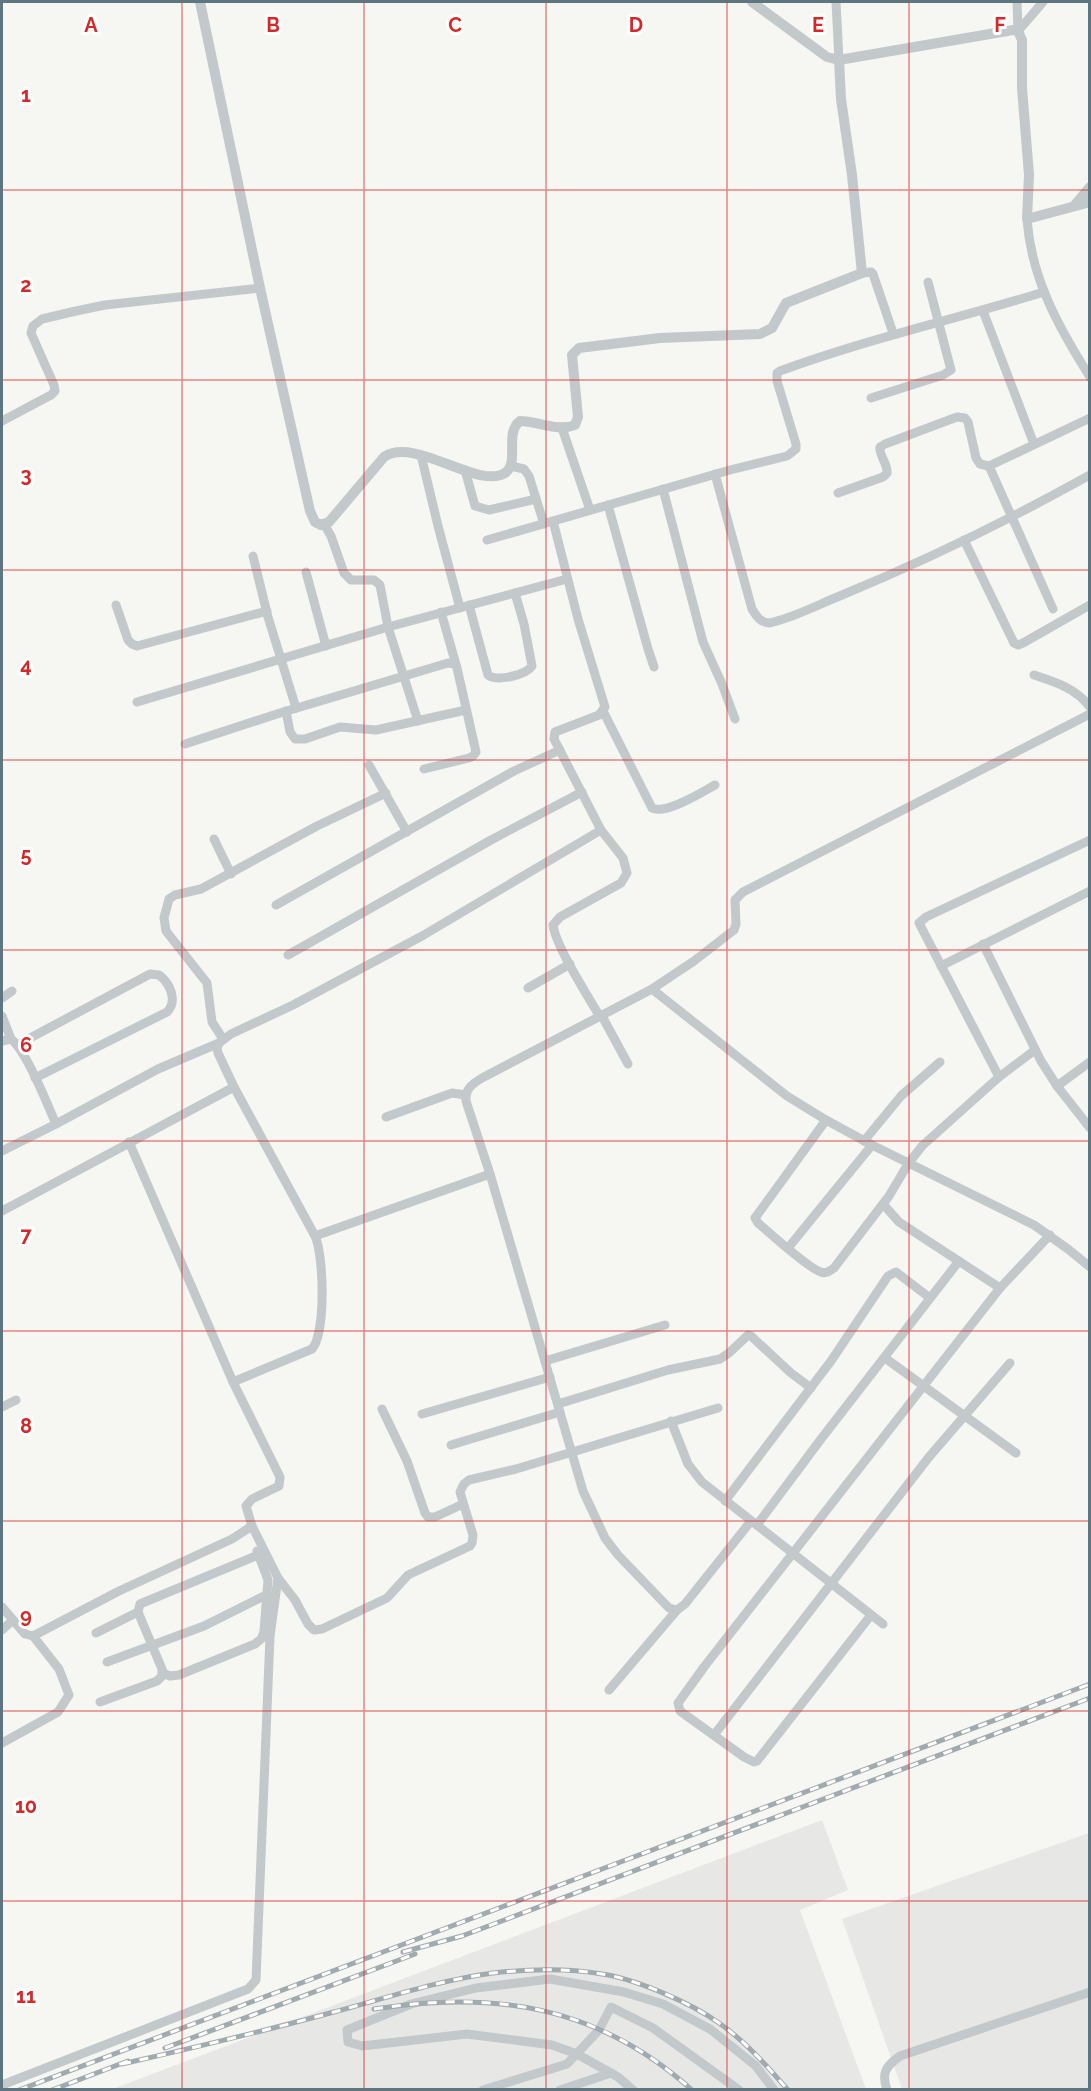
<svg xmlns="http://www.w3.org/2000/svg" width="1091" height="2091" font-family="Raleway,sans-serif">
<rect width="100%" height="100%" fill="#f6f6f2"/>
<g fill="#e7e8e6">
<path d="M822 1820 848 1890 800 1910 866 2089 110 2090Z"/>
<path d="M1089 1833V2089H902L842 1919Z"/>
</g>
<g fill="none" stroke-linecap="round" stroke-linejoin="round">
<g stroke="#c3c8cb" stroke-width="9">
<path d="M836 2 839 60"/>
<path d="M1017 2 1018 31"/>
<path d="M1018 31 1043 2"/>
<path d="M1027 219C1031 278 1059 328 1090 377"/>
<path d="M862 273 871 272 873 274 893 333"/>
<path d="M983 311 1034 444"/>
<path d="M871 398 943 375 951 370 928 282"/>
<path d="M2 421 51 395 55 391 54 385 31 333 33 326 42 319 76 311 105 305 260 288"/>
<path d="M562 428 590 510"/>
<path d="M421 455 438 526 460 608"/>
<path d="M511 466 524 469 529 476 544 524"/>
<path d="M989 466 1053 609"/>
<path d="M465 470 475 506 489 510 536 499"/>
<path d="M715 474 752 609C757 617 760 622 769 623 794 618 819 604 842 595 927 560 1009 520 1090 475"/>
<path d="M663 489 703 642 722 684 735 719"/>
<path d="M838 493 883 477 887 473C888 464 879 456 880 447L885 444 957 417 965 418 968 422 976 458 980 464 989 466 1090 418"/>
<path d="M608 505 648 649 654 667"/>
<path d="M553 521 578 619 605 707 599 715 555 732 554 739 601 830 623 858 627 873 621 883 560 917 553 925C556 947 588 996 600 1017"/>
<path d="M324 524 331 536 344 573 351 580H374L380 585 388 627 418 721"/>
<path d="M487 540 730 470 787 456 796 449V444L777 381V373L780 371C867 339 956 319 1044 292"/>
<path d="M964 540 1014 643 1018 645 1023 643 1090 605"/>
<path d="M253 556 268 617 296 708"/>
<path d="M306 572 326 646"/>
<path d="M116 605 128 640 132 644 137 646 267 611"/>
<path d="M469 605 488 675C497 682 526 675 532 666L524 624 515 593"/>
<path d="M1034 675C1055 682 1076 688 1090 707"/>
<path d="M137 702 388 627 567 579"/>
<path d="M286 711 290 732 295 739H305L340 727 376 730 466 710"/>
<path d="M603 711 652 808C666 815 702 792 715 785"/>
<path d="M185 744 280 713 448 663 455 664"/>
<path d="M369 765 407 832"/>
<path d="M424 769 469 758 473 756 476 752 457 668 441 612"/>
<path d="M214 839 231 874"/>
<path d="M276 905 514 771 560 750"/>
<path d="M983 944 1041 1061 1057 1086 1090 1128"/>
<path d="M288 955 491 840 582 792"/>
<path d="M941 966 1090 891"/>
<path d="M528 988 570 964"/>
<path d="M652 989 787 1096 826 1120 872 1145 1034 1225 1068 1249 1090 1267"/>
<path d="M2 998 12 991"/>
<path d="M2 1016 11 1039"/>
<path d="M602 1016 628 1064"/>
<path d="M223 1039 212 1022 207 983 166 931 164 918 169 899 175 895 201 889 317 826 386 793"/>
<path d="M2 1041 11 1039C27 1052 47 1104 56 1124"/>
<path d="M17 1045 150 974 159 975C170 983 178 1001 167 1012L35 1078"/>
<path d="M999 1077 919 923 926 917 1090 840"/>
<path d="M1057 1086 1090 1062"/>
<path d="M386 1117 452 1093 466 1095"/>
<path d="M826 1120 755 1218 758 1223C770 1233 809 1269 821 1272 826 1274 830 1271 834 1268L889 1196 908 1164 922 1146 999 1077 1035 1050"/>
<path d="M864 1141 901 1096 940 1062"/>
<path d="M2 1151 56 1124 158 1069 219 1043"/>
<path d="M883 1204 899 1222 1000 1288"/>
<path d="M2 1211 234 1087"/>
<path d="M315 1236 490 1174"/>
<path d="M788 1248 872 1145"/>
<path d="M885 1358 1016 1453"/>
<path d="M545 1361 665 1325"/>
<path d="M233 1382 312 1349C326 1333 324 1256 315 1236L234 1087 218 1053 217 1048 219 1043 231 1034 293 1005 422 936 601 830"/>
<path d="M558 1404 668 1370 720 1359 729 1353 748 1335 751 1336 791 1373 811 1388"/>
<path d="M2 1407 16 1400"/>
<path d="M382 1409 407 1461 425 1513 428 1517H435L463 1504"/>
<path d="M422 1414 550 1377"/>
<path d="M671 1421 688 1464 702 1482 883 1624"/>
<path d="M451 1445 560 1412"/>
<path d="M725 1501 831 1361 888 1276 896 1272 930 1298"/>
<path d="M751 1521 685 1604 677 1610 669 1608 618 1555 605 1538 583 1491 490 1174 466 1101C465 1089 472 1084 482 1078L652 989 694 961 734 930 736 924 735 900 743 892 1090 714"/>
<path d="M757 1525 821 1439 959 1261"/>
<path d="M278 1578 295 1600 308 1624 314 1630 322 1629 387 1598 408 1575 470 1546 472 1543 473 1535 460 1492 464 1484 469 1480 516 1469 718 1408"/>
<path d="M2 1607 25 1634 33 1636 119 1591 232 1539 252 1526"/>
<path d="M871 1615 757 1761 754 1762 744 1757 680 1711 678 1703 681 1699 704 1667 1000 1288 1050 1235"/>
<path d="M2 1630 13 1620"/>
<path d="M96 1633 138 1612"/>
<path d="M107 1662 204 1626 268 1594"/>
<path d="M163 1673 170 1676 179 1675 255 1644 262 1638 264 1631 268 1580 257 1551"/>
<path d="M609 1690 677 1610"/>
<path d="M100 1702 157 1681 162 1676V1669L138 1612 140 1604 258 1555"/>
<path d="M714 1735 929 1457 1010 1363"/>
<path d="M2 1743 58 1712 69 1695 59 1669 33 1636"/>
<path d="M2 2085 248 1989 256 1980 270 1636 278 1578 252 1526 246 1506 252 1499 279 1486 280 1477 233 1382 129 1142"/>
<path d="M483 2090 567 2064 599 2030 611 2007 653 2028 739 2090"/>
<path d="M560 2090 611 2073"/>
<path d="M633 2090 618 2077 577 2054 552 2045 467 2034 362 2046 348 2042 347 2030 411 2004 476 1988 550 1979 624 1992 663 2004 710 2029 756 2066 774 2090"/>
<path d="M887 2090C881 2073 886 2066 900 2056L1090 1992"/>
</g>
<g stroke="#c3c8cb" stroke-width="10">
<path d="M200 2 260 288 310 511 315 522 321 525 329 522 384 457C415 436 478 490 505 473 520 463 504 433 520 421 537 421 558 432 575 425L578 417 572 355 579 348 660 338 760 334 772 328 786 303 862 273 852 175 841 99 839 60"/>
<path d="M752 2 827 57 839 60 1013 30 1018 31 1022 40V88L1029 175 1027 219 1090 202"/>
<path d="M1074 206 1090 187"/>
</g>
<defs>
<g id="rail">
<path d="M403 1952 462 1936 1090 1698"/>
<path d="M374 2009C496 1990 598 2006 692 2090"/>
<path d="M165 2048 415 1954"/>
<path d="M122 2064C193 2048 264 2031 334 2012 386 1998 440 1980 493 1973 529 1969 567 1968 602 1974 636 1979 691 2003 719 2023 745 2041 767 2066 788 2090"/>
<path d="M19 2090 1090 1684"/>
<path d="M52 2090 128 2061"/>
</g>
</defs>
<use href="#rail" stroke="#a1aaae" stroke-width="5"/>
<use href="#rail" stroke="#fff" stroke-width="3" stroke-dasharray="9" stroke-linecap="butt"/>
</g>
<path fill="none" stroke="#d62828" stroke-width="1.5" stroke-opacity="0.55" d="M182 2V2090M364 2V2090M546 2V2090M727 2V2090M909 2V2090M2 190H1090M2 380H1090M2 570H1090M2 760H1090M2 950H1090M2 1141H1090M2 1331H1090M2 1521H1090M2 1711H1090M2 1901H1090"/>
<g font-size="20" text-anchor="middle" font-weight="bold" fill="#d62828" stroke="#fff" stroke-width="6" stroke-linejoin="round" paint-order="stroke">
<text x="91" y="32">A</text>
<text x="273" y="32">B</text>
<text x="455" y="32">C</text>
<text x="636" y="32">D</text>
<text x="818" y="32">E</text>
<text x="1000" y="32">F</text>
<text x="26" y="102">1</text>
<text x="26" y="292">2</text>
<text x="26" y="482">3</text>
<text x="26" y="672">4</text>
<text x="26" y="862">5</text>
<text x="26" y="1052">6</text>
<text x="26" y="1242">7</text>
<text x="26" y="1433">8</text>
<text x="26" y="1623">9</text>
<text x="26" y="1813">10</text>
<text x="26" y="2003">11</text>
</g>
<rect width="1091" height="2091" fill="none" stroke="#5f7680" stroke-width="6"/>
</svg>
